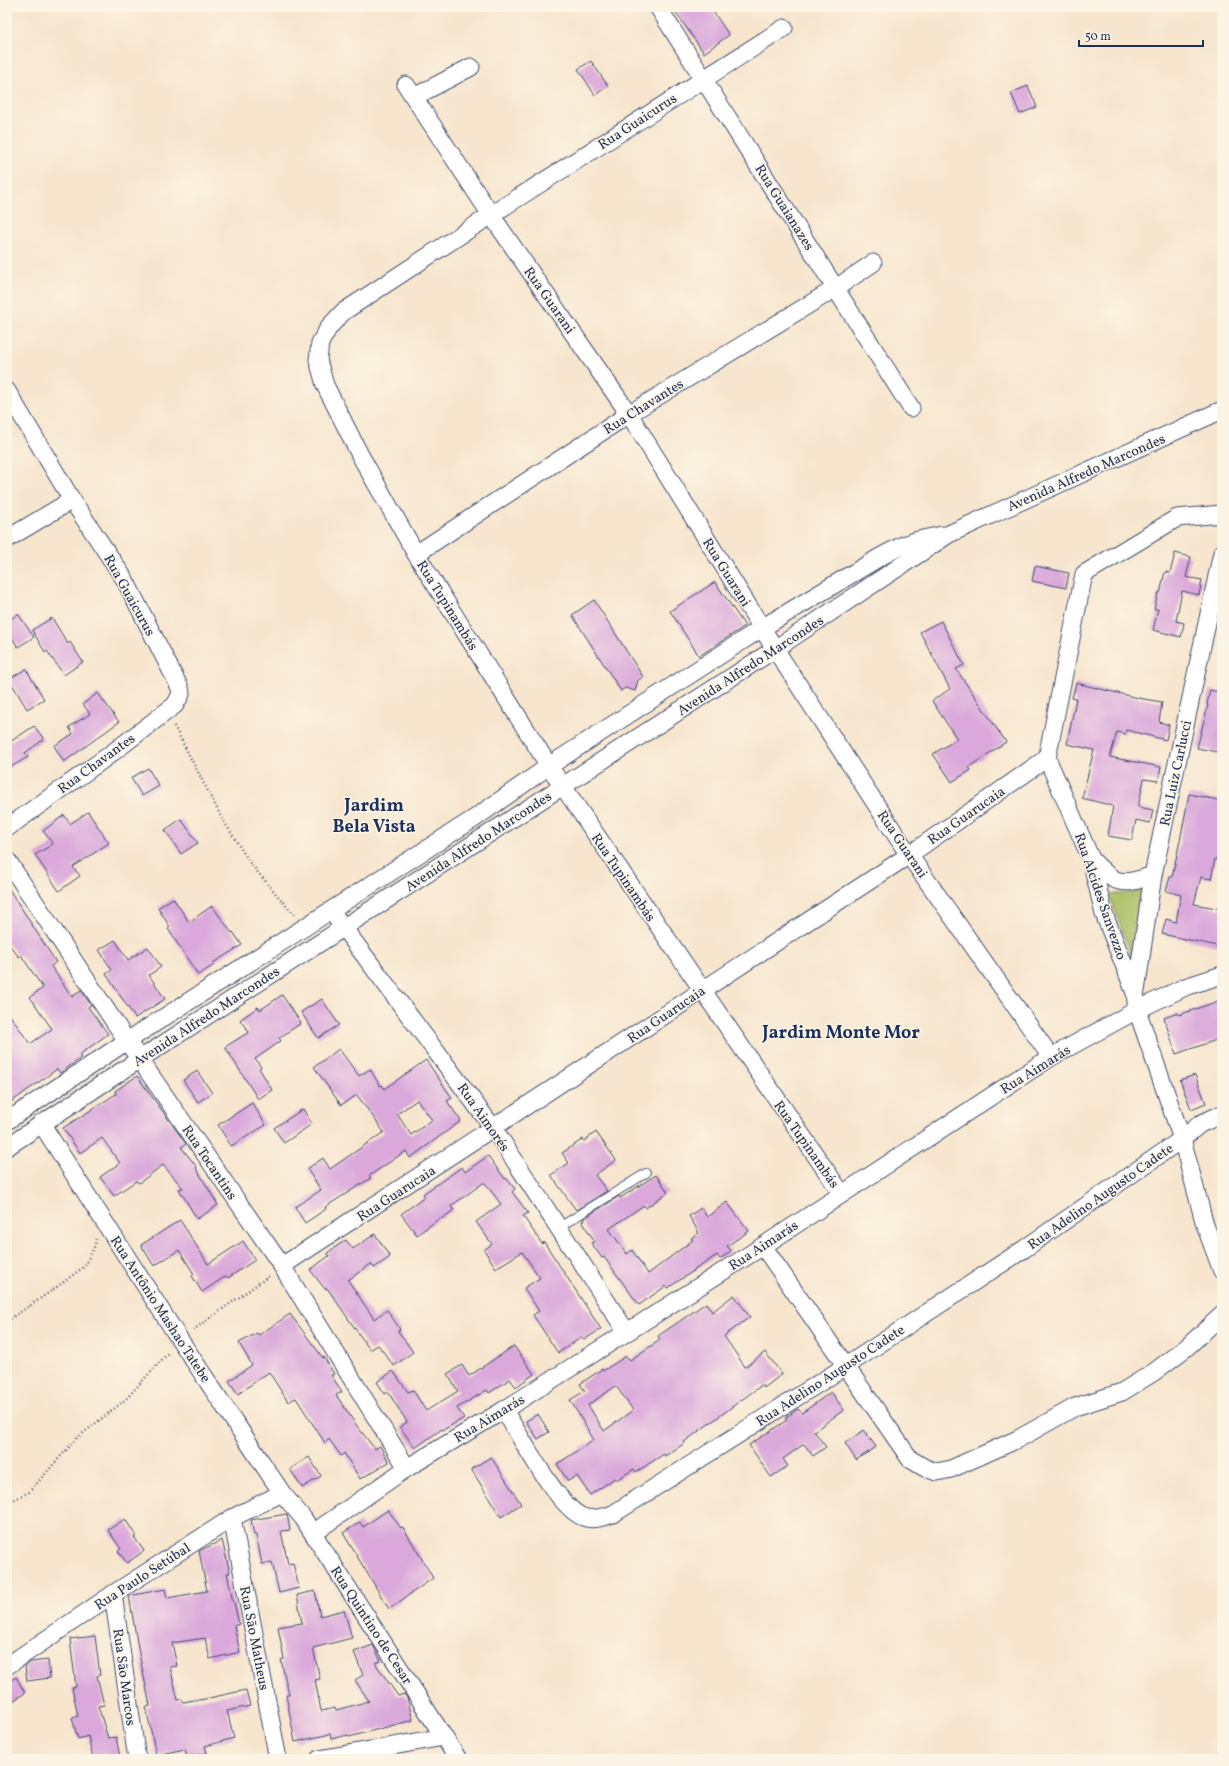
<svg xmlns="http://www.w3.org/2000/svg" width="1229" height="1766" font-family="Vollkorn,serif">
<rect width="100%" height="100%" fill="#fcf5e5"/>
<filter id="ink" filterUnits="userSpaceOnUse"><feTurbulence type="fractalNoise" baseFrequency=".025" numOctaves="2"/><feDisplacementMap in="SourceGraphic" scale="8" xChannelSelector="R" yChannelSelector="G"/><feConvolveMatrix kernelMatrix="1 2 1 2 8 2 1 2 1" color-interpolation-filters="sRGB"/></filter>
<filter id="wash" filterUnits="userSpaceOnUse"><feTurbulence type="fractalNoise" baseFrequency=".012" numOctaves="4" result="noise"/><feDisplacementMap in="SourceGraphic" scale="16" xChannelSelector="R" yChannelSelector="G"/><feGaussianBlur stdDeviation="0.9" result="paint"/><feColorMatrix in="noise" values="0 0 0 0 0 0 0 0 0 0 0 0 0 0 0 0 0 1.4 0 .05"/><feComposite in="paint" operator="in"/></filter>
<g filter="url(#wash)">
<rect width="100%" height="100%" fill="#f7e5cd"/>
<path fill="#aabe62" stroke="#627660" d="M1142 891 1132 947V971L1128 947 1109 895Z"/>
<g id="blocks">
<g fill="#daa8db" fill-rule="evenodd">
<path d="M672 7H710L729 35 704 53Z"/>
<path d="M591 61 608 86 595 95 578 69Z"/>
<path d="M1028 86 1037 107 1020 114 1011 93Z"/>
<path d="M1175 553 1191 557 1186 577 1202 580 1199 595 1182 591 1176 621 1184 623 1181 637 1153 630 1158 609H1154L1158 593H1160L1165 572 1170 573Z"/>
<path d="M1035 566 1069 573 1066 588 1032 581Z"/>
<path d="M715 582 745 626 699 656 670 611Z"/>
<path d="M594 600 643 677 638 680 635 691 625 688 621 691 572 615Z"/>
<path d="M18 614 34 637 18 647 7 630V622Z"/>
<path d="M52 618 68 644 70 642 83 662 64 675 47 651 45 652 32 630Z"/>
<path d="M941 621 964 665 956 669 1006 742 969 767 971 770 952 782 933 754 957 739 932 701 950 689 920 632Z"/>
<path d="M26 669 44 699 27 709 9 679Z"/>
<path d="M1076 683 1138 698 1162 702 1159 722 1169 725 1166 740 1126 730 1125 734 1117 732 1110 757 1161 767 1158 781 1144 779 1138 807 1153 810 1150 823 1136 820 1132 840 1108 836 1113 806 1082 798 1094 750 1067 744 1076 699 1072 698Z"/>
<path d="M1210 690 1222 693V753L1197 748 1208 705 1207 704Z"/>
<path d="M98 693 119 722 64 762 54 746 73 734 69 727 90 714 83 704Z"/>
<path d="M34 726 44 739 25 753 28 757 7 769V744Z"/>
<path d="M148 768 159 786 142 796 131 778Z"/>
<path d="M1189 794 1222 801V825L1218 844H1220L1217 859H1215L1211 879 1201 877 1194 904 1222 909V947L1162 934 1166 919 1176 922 1181 895 1166 891 1170 877H1172L1181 836Z"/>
<path d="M88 812 109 843 73 867 80 876 59 891 35 855 53 844 43 831 64 815 70 824Z"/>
<path d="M181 819 198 843 181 854 165 830Z"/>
<path d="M7 886 56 962 51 966 72 997 81 990 91 1005 88 1007 108 1034 79 1055 81 1058 60 1073 57 1069 7 1105V1011L30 1044 52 1029 30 997 43 988 21 955 19 957 7 942Z"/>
<path d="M173 898 189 922 212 906 232 933 233 932 242 945 213 963 214 965 198 975 168 929 170 927 158 908Z"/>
<path d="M115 940 128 960 148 947 161 967 149 975 165 999 135 1018 106 974 112 970 99 950Z"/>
<path d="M282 995 301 1023 279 1038 281 1041 255 1059 261 1067 259 1068 272 1090 258 1099 225 1047 249 1032 240 1020 258 1007 260 1010Z"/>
<path d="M322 999 339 1025 318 1038 301 1012Z"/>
<path d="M1218 1001 1222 1013V1038L1176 1054 1164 1018 1178 1013 1179 1015Z"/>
<path d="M339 1049 359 1076 370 1069 380 1086 382 1085 384 1089 426 1060 452 1098 447 1101 461 1121 410 1158 406 1151 369 1176 371 1178 325 1207 326 1209 305 1223 295 1207 321 1190 307 1169 323 1158 330 1169 384 1132 357 1095 341 1105 314 1067ZM417 1100 432 1120 411 1135 397 1114Z"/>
<path d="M197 1071 212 1093 198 1102 183 1080Z"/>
<path d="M1195 1075 1206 1103 1191 1109 1180 1080Z"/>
<path d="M137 1076 186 1144 181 1147 197 1167 196 1168 218 1205 197 1219 179 1189 183 1188 163 1165 139 1183 136 1181 114 1196 100 1177 120 1163 102 1138 80 1153 63 1128 116 1094 115 1091Z"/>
<path d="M252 1103 266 1125 231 1146 218 1125Z"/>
<path d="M303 1109 312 1124 284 1143 274 1128Z"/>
<path d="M596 1132 616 1160 595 1175 607 1191 576 1210 551 1175 569 1163 562 1153 583 1139 584 1141Z"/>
<path d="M488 1156 505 1179 506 1178 515 1189 512 1192 528 1213 523 1216 542 1244 544 1242 601 1329 584 1340 582 1337 558 1353 533 1315 539 1311 524 1288 540 1278 522 1252 496 1268 484 1250 492 1244 476 1222 501 1204 485 1183H483L451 1206 454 1210 441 1219 440 1218 417 1235 401 1214 425 1197 423 1194 462 1167 465 1172Z"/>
<path d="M656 1175 668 1192 646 1208 644 1205 609 1229 627 1254 632 1250 648 1274 693 1240 691 1238 699 1233 689 1216 701 1208 707 1217 727 1202 749 1231 727 1246 731 1251 720 1259 717 1255 668 1288 666 1286 639 1305 604 1257 602 1258 591 1243 594 1241 582 1221H584L583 1219 619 1196 620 1198Z"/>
<path d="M180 1220 208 1264 243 1241 255 1260 228 1278 226 1276 202 1292 192 1276 194 1274 179 1250 154 1266 141 1245Z"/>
<path d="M375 1234 390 1257 374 1268 371 1264 348 1280 374 1319 387 1310 400 1329 398 1331 413 1352 394 1366 378 1345 370 1350 327 1288 325 1289 310 1270 329 1256 327 1253 346 1240 353 1249Z"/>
<path d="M734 1295 750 1317 724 1336 745 1367 765 1352 782 1374 764 1388 762 1385 684 1442 685 1443 665 1456 664 1454 636 1472 634 1469 616 1480 615 1478 590 1495 577 1476 568 1481 557 1464 594 1440 570 1400 585 1391 580 1384 602 1369 603 1371 626 1356 630 1360 660 1340 658 1336 706 1303 712 1312ZM616 1386 633 1410 604 1431 588 1405Z"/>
<path d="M290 1314 323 1358 324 1357 334 1374 331 1375 342 1392 336 1395 357 1426 375 1449 380 1446 389 1462 360 1479 344 1453 341 1456 329 1439 325 1443 296 1398 288 1402 269 1372 238 1394 229 1381 252 1365 239 1343 257 1333 259 1335Z"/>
<path d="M514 1346 534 1374 516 1387 510 1379 489 1393 487 1390 457 1408 464 1418 443 1430 442 1429 415 1448 400 1427 407 1422 388 1392 385 1394 377 1382 393 1371 408 1392 413 1390 426 1411 458 1391 447 1374 462 1365 469 1376Z"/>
<path d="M831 1392 844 1410 814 1431 826 1447 813 1456 804 1444 783 1459 788 1466 771 1477 749 1445 787 1420 785 1418 798 1409 802 1413Z"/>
<path d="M538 1414 549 1432 538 1439 526 1421Z"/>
<path d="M864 1430 876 1447 856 1460 845 1443Z"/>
<path d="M309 1457 321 1476 302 1488 290 1469Z"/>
<path d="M491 1457 521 1504 501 1517 471 1469Z"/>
<path d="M388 1510 401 1528 403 1527 433 1578 389 1609 343 1533 360 1522 363 1527Z"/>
<path d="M287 1514 290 1530 281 1531 288 1564 293 1563 299 1588 279 1593 272 1562 262 1564 256 1535H254L251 1520Z"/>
<path d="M125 1519 136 1536 134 1537 144 1551 127 1563 118 1551 121 1549 108 1530Z"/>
<path d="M222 1540 230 1573H227L233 1602H234L239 1624 234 1626 240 1652 210 1659 205 1638 172 1643 177 1666 170 1667 178 1700 182 1699 183 1702 200 1699V1700L246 1690 250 1706 227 1711 234 1738 205 1746 207 1753 187 1757 185 1749 156 1755 146 1707 150 1706 139 1653 129 1596 165 1589 167 1598 207 1591 199 1551Z"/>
<path d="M315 1591 320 1616 344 1610 352 1638 313 1648 320 1679 315 1680 321 1711 335 1708 336 1710 369 1701 355 1680 363 1675 354 1652 373 1645 381 1661 375 1663 398 1696 404 1694 407 1698 413 1720 349 1737 348 1735 331 1739 330 1734 295 1742 286 1695H289L281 1660 284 1659 278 1627 302 1623 297 1595Z"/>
<path d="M95 1636 100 1675 97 1676 104 1705 98 1706 108 1738 116 1737 120 1757 109 1759H93L88 1736 78 1739 72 1718 78 1716 72 1688 76 1687 70 1639Z"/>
<path d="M48 1660 50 1678 27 1681 25 1666 31 1662Z"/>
<path d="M16 1677 25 1693 7 1705V1683Z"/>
</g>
</g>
</g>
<g filter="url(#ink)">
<use href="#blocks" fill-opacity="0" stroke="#3c4a6f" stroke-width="1"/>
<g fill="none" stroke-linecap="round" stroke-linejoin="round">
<defs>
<path id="lane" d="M558 1228 646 1173"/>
<g id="street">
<path d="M658 7 911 408"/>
<path d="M784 28 491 215 343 312 329 327 320 343 318 360 325 385 360 455 416 554 549 766 842 1194"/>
<path d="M406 85 491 215 629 414 775 649 909 855 1051 1057"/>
<path d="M414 97 471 67"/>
<path d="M7 391 72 500 125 580 180 688 181 694 175 705 108 756 7 828"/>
<path d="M1222 514 1177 518 1084 574 1047 758 1091 859 1104 914 1135 993 1137 1010 1182 1139 1205 1225 1222 1271"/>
<path d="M7 539 72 500"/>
<path d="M416 554 629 414 836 288 873 263"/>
<path d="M1091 859C1114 884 1121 887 1153 875"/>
<path d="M7 860 127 1041 282 1266 407 1468"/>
<path d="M337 919 494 1129 626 1331"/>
<path d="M1136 991 1153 875 1222 553"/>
<path d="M7 1121 127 1041 475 818 549 766 762 628 880 557 901 546 918 540 942 535"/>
<path d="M41 1123 180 1340 282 1493 303 1518 458 1759"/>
<path d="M7 1147 140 1059 775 649 949 534 1222 410"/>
<path d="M763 1246 910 1459 925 1468 937 1472 951 1469 1018 1439 1075 1407 1122 1392 1154 1372 1187 1347 1222 1315"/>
<path d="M282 1266 909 855 1047 758"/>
<path d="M504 1410C520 1435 557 1507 583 1517 592 1521 604 1517 613 1514L846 1366 1024 1249 1182 1139 1200 1124 1222 1114"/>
<path d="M232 1518 278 1759"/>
<path d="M313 1533 407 1468 504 1410 763 1246 1051 1057 1137 1010 1185 987 1222 975"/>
<path d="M113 1594 137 1759"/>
<path d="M7 1666 113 1594 232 1518 282 1493"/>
<path d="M319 1759 444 1737"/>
</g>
</defs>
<use href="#lane" stroke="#3c4a6f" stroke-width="10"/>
<use href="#street" stroke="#3c4a6f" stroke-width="19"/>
<g stroke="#3c4a6f" stroke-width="2.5" stroke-dasharray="1 3" stroke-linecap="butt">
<path d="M174 726 223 820 250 863 288 908 295 914"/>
<path d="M7 1321 50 1292 85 1266 95 1245 96 1239"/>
<path d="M193 1330 269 1276"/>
<path d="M7 1503 29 1492 77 1438 125 1400 169 1352"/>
</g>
<use href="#lane" stroke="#fff" stroke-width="8"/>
<use href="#street" stroke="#fff" stroke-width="17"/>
</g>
</g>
<g text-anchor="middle" stroke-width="3" stroke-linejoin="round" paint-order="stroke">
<g font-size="14" fill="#1b2f5e" stroke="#fcf5e5">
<text transform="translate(637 121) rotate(-33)" y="5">Rua Guaicurus</text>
<text transform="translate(785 207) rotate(58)" y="5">Rua Guaianazes</text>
<text transform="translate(550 300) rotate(55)" y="5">Rua Guarani</text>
<text transform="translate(643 406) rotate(-32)" y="5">Rua Chavantes</text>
<text transform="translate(1086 472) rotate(-24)" y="5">Avenida Alfredo Marcondes</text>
<text transform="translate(727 572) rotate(58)" y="5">Rua Guarani</text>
<text transform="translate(130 595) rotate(61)" y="5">Rua Guaicurus</text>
<text transform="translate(448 605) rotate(58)" y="5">Rua Tupinambás</text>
<text transform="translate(750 665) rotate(-33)" y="5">Avenida Alfredo Marcondes</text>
<text transform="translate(96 763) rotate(-36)" y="5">Rua Chavantes</text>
<text transform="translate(1175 773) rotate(-78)" y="5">Rua Luiz Carlucci</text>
<text transform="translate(966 815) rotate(-35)" y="5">Rua Guarucaia</text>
<text transform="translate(478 841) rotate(-33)" y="5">Avenida Alfredo Marcondes</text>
<text transform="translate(903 844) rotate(56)" y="5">Rua Guarani</text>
<text transform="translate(624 877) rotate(56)" y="5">Rua Tupinambás</text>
<text transform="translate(1101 896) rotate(71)" y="5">Rua Alcides Sanvezzo</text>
<text transform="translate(666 1014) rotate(-34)" y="5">Rua Guarucaia</text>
<text transform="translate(206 1016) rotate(-33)" y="5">Avenida Alfredo Marcondes</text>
<text transform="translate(1035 1069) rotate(-32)" y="5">Rua Aimarás</text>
<text transform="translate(484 1117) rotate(55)" y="5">Rua Aimorés</text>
<text transform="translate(807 1144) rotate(55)" y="5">Rua Tupinambás</text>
<text transform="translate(210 1162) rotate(56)" y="5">Rua Tocantins</text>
<text transform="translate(396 1193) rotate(-33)" y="5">Rua Guarucaia</text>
<text transform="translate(1100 1196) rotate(-35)" y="5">Rua Adelino Augusto Cadete</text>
<text transform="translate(763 1245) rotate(-33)" y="5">Rua Aimarás</text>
<text transform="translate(161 1309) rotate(57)" y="5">Rua Antônio Mashao Tatebe</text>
<text transform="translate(830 1375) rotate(-33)" y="5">Rua Adelino Augusto Cadete</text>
<text transform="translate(489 1418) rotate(-31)" y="5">Rua Aimarás</text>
<text transform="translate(142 1576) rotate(-33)" y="5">Rua Paulo Setúbal</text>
<text transform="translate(372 1625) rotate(57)" y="5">Rua Quintino de Cesar</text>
<text transform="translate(255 1638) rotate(79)" y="5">Rua São Matheus</text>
<text transform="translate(125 1677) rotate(82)" y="5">Rua São Marcos</text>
</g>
<g font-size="18" font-weight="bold" fill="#1b2f5e" stroke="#fcf5e5">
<text x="374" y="811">Jardim<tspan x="374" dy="21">Bela Vista</tspan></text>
<text x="841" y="1038">Jardim Monte Mor</text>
</g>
</g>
<rect width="1229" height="1766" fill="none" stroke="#fcf5e5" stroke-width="24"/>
<path d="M1079 40v6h124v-6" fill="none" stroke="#1b2f5e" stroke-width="2"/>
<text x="1085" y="40" font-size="12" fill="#1b2f5e" stroke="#fcf5e5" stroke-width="3" paint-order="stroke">50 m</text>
</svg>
